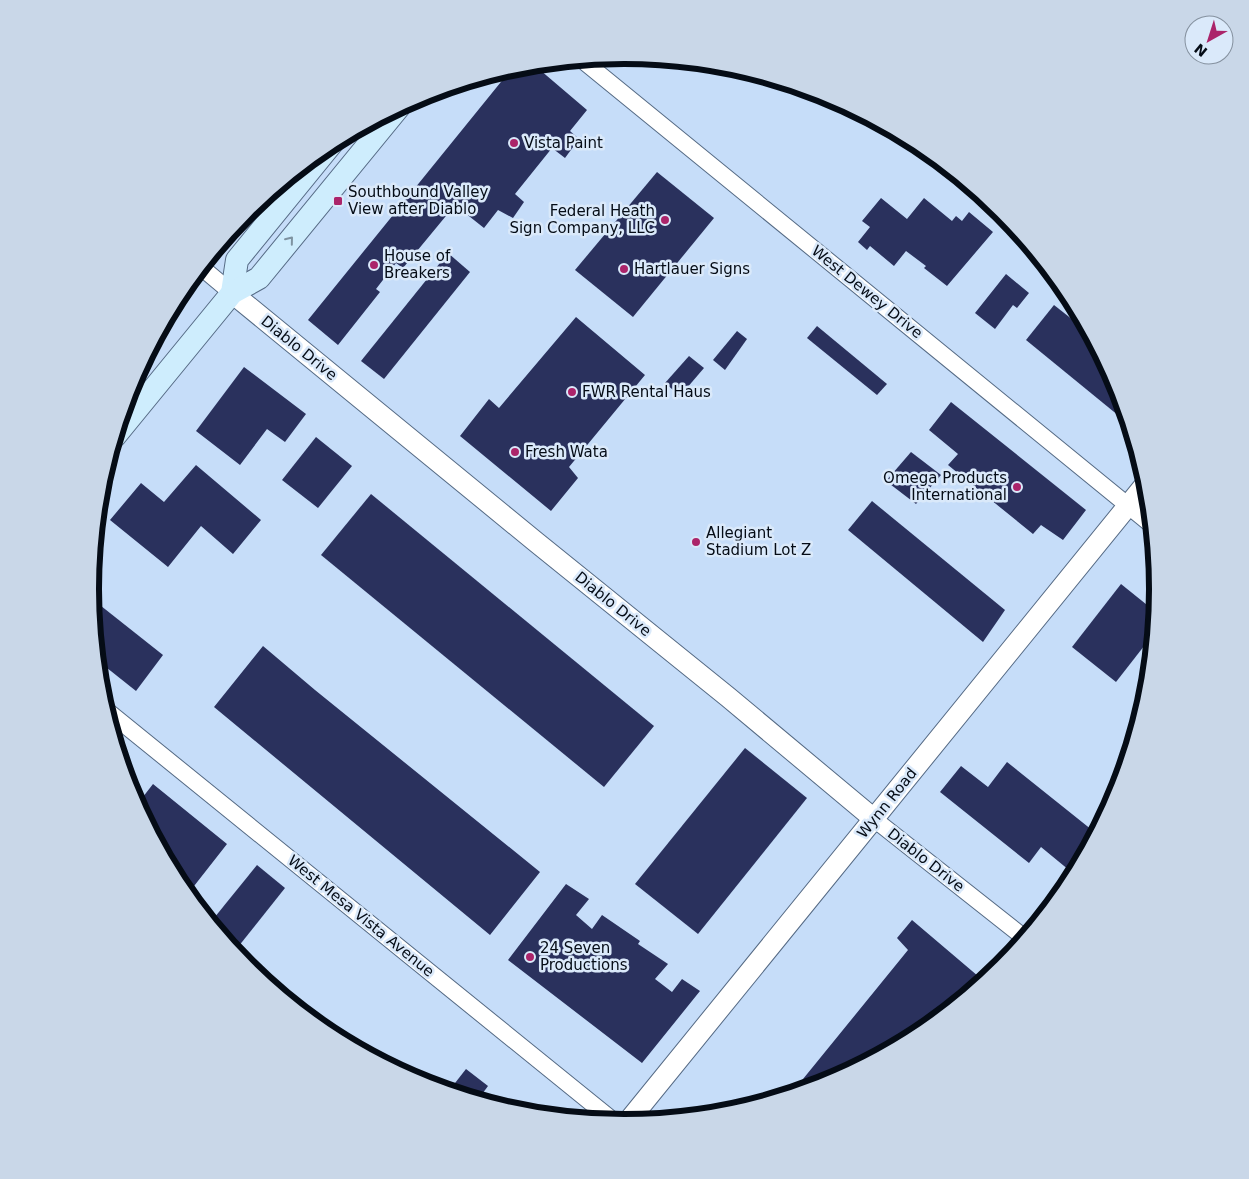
<svg xmlns="http://www.w3.org/2000/svg" width="1249" height="1179" font-family="'DejaVu Sans',sans-serif">
<rect width="100%" height="100%" fill="#dae9fa"/>
<circle fill="#c6ddf9" cx="624" cy="590" r="533"/>
<g fill="#2a315d">
<path d="M533 64 587 110 570 131 579 139 565 158 552 148 515 194 524 202 513 218 498 210 484 228 455 205 403 268 396 263 376 289 380 292 338 345 308 320 513 67 520 65Z"/>
<path d="M657 172 714 218 633 317 575 270Z"/>
<path d="M881 198 907 219 924 198 952 221 956 216 962 221 969 212 993 232 947 286 924 268 926 266 906 251 894 266 870 246 867 250 858 242 870 227 862 221Z"/>
<path d="M448 253 470 272 384 379 361 361Z"/>
<path d="M1006 274 1029 293 1017 308 1013 305 995 329 975 313Z"/>
<path d="M1054 305 1092 335 1118 385 1130 425 1026 340Z"/>
<path d="M576 317 645 375 569 467 578 478 551 511 460 436 489 399 499 408Z"/>
<path d="M817 326 887 384 877 395 807 338Z"/>
<path d="M737 331 747 339 725 370 713 360Z"/>
<path d="M689 356 704 368 680 396 665 383Z"/>
<path d="M244 367 306 414 285 442 267 429 240 465 196 431Z"/>
<path d="M951 402 1086 510 1063 540 1041 525 1033 534 948 465 958 454 929 430Z"/>
<path d="M316 437 352 466 318 508 282 480Z"/>
<path d="M911 452 941 475 916 504 886 481Z"/>
<path d="M196 465 261 520 233 554 201 526 168 567 110 520 141 483 164 502Z"/>
<path d="M371 494 654 726 604 787 321 555Z"/>
<path d="M872 501 1005 610 983 642 848 530Z"/>
<path d="M1121 584 1157 613 1155 632 1116 682 1072 647Z"/>
<path d="M91 598 163 655 136 691 97 660Z"/>
<path d="M263 646 315 690 540 872 490 935 214 707Z"/>
<path d="M745 748 807 798 698 934 635 884Z"/>
<path d="M1007 762 1097 834 1075 875 1041 847 1029 863 940 792 961 766 988 787Z"/>
<path d="M153 784 227 844 187 895 180 886 145 821 152 814 139 802Z"/>
<path d="M257 865 285 888 234 952 210 923Z"/>
<path d="M566 884 589 899 576 915 592 929 602 915 640 941 638 944 668 964 655 979 672 992 682 979 700 991 642 1063 508 960Z"/>
<path d="M912 920 985 982 921 1034 829 1083 790 1095 908 950 897 938Z"/>
<path d="M466 1069 488 1086 477 1101 448 1092Z"/>
</g>
<g fill="none" stroke-linecap="round" stroke-linejoin="round">
<defs>
<g id="minor">
<path d="M581 59 1153 526"/>
<path d="M201 267 232 293"/>
<path d="M105 709 616 1123"/>
<path d="M874 819 1026 939"/>
</g>
<g id="tertiary">
<path d="M232 293 536 542 728 697 874 819"/>
<path d="M626 1124 1148 481"/>
</g>
<g id="secondary">
<path d="M232 293 237 260 333 142"/>
<path d="M115 436 232 293 259 278 399 107"/>
</g>
</defs>
<use href="#minor" stroke="#556a84" stroke-width="18"/>
<use href="#tertiary" stroke="#556a84" stroke-width="22"/>
<use href="#secondary" stroke="#556a84" stroke-width="24"/>
<use href="#minor" stroke="#fff" stroke-width="16"/>
<use href="#tertiary" stroke="#fff" stroke-width="20"/>
<use href="#secondary" stroke="#ceedfd" stroke-width="22"/>
</g>
<defs><path id="oneway-chevron" d="M-2-3.5L2.5 0L-2 3.5" fill="none" stroke-width="1.6" stroke-linecap="round" stroke-linejoin="round" transform="scale(1.25)"/></defs>
<use stroke="#7e93a1" href="#oneway-chevron" transform="translate(290 240) rotate(-51)"/>
<g fill="#ab246a" stroke="#dae9fa" stroke-width="2">
<circle cx="514" cy="143" r="5"/>
<rect x="333" y="196" width="10" height="10" rx="2.5"/>
<circle cx="665" cy="220" r="5"/>
<circle cx="374" cy="265" r="5"/>
<circle cx="624" cy="269" r="5"/>
<circle cx="572" cy="392" r="5"/>
<circle cx="515" cy="452" r="5"/>
<circle cx="1017" cy="487" r="5"/>
<circle cx="696" cy="542" r="5"/>
<circle cx="530" cy="957" r="5"/>
</g>
<g text-anchor="middle" stroke-width="5" stroke-linejoin="round" paint-order="stroke">
<g font-size="15" fill="#050c16" stroke="#dae9fa" text-anchor="start">
<text x="524" y="148">Vista Paint</text>
<text x="348" y="197">Southbound Valley<tspan x="348" dy="17">View after Diablo</tspan></text>
<text x="655" y="216" text-anchor="end">Federal Heath<tspan x="655" dy="17">Sign Company, LLC</tspan></text>
<text x="384" y="261">House of<tspan x="384" dy="17">Breakers</tspan></text>
<text x="634" y="274">Hartlauer Signs</text>
<text x="582" y="397">FWR Rental Haus</text>
<text x="525" y="457">Fresh Wata</text>
<text x="1007" y="483" text-anchor="end">Omega Products<tspan x="1007" dy="17">International</tspan></text>
<text x="706" y="538">Allegiant<tspan x="706" dy="17">Stadium Lot Z</tspan></text>
<text x="540" y="953">24 Seven<tspan x="540" dy="17">Productions</tspan></text>
</g>
<g font-size="15" fill="#050c16" stroke="#dae9fa">
<text transform="translate(867 292) rotate(39)" y="5">West Dewey Drive</text>
<text transform="translate(299 348) rotate(39)" y="5">Diablo Drive</text>
<text transform="translate(613 604) rotate(39)" y="5">Diablo Drive</text>
<text transform="translate(887 803) rotate(-51)" y="5">Wynn Road</text>
<text transform="translate(926 860) rotate(38)" y="5">Diablo Drive</text>
<text transform="translate(361 916) rotate(39)" y="5">West Mesa Vista Avenue</text>
</g>
</g>
<path d="M0 0H1249V1179H0ZM99 589a525 525 0 1 1 1050 0a525 525 0 1 1-1050 0Z" fill="#c9d7e8" fill-rule="evenodd"/>
<path fill="none" stroke="#050c16" stroke-width="6" d="M99 589a525 525 0 1 1 1050 0a525 525 0 1 1-1050 0Z"/>
<g transform="translate(1209 40) rotate(219)"><circle r="24" fill="#dae9fa" stroke="#85919f"/>
<path d="M0-4L9 19L0 12L-9 19Z" fill="#ab246a"/>
<text y="-8" font-size="14" font-weight="bold" text-anchor="middle" fill="#050c16">N</text>
</g>
</svg>
